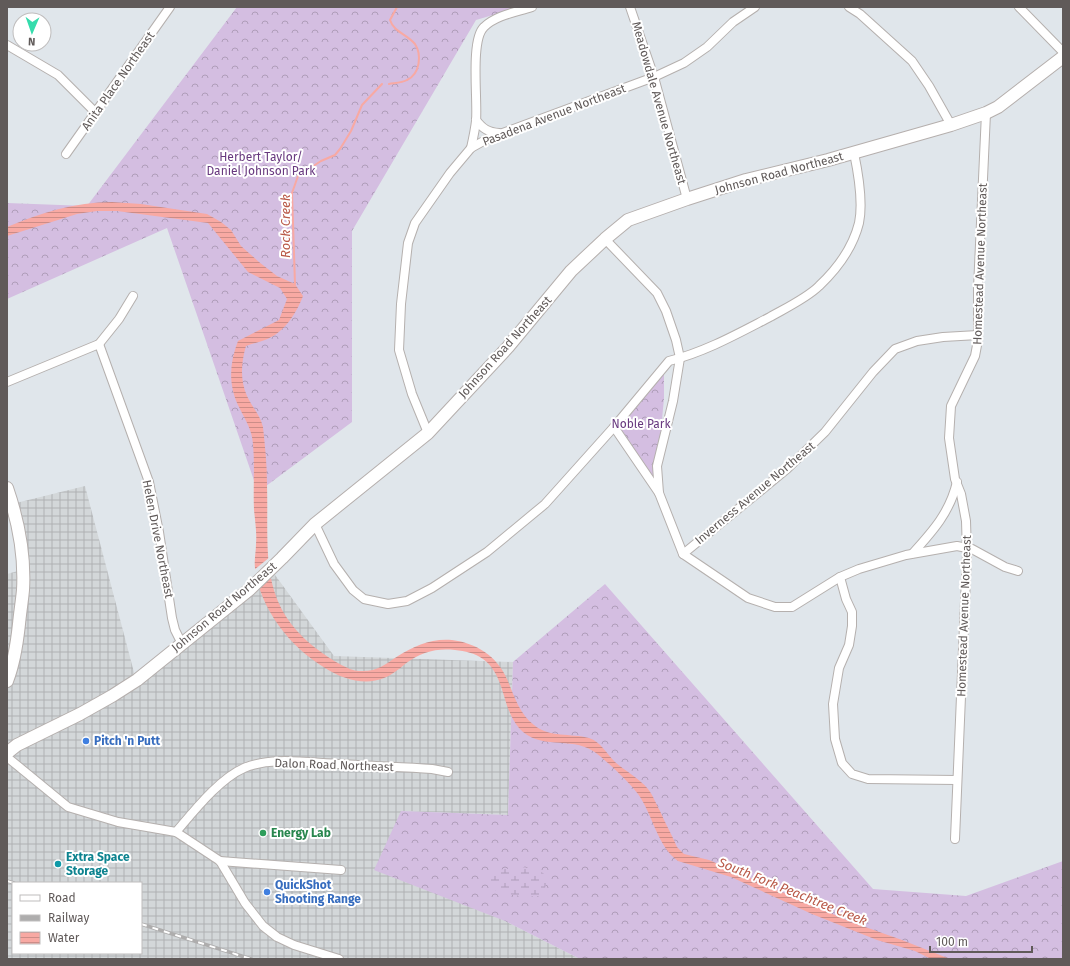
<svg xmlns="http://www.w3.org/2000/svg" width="1070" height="966" font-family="'Fira Sans',sans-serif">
<defs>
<pattern id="industrial-grid" width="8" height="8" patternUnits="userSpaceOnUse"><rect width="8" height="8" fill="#d3d7d9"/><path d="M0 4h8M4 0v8" fill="none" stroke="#afb1b3"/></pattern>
<pattern id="forest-crowns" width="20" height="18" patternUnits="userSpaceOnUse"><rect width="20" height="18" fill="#d4bee1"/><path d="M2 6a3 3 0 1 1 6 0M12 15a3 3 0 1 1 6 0" fill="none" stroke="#af9db9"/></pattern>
<pattern id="wetland-marsh" width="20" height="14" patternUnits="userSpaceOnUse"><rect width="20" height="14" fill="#d4bee1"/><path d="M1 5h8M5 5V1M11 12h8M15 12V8" fill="none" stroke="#af9db9"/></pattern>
<pattern id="water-rules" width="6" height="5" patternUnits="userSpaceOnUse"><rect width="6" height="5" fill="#f8a9a3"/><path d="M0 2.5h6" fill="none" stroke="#cc8d88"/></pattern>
</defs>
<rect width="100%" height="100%" fill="#e0e6eb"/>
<path fill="url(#industrial-grid)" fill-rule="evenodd" d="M85 486 136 680 270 568 334 656 513 662 508 815 401 811 505 921 580 959H7V574L18 571 12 504ZM13 883H141V953H13Z"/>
<g fill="url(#forest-crowns)">
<path d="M237 7H520L476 20 352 231V422L258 492 167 228 7 299V203L87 206Z"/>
<path d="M664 369V398L656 485 615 423Z"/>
<path d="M605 584 873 889 966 896 1063 861V959H580L505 921 374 870 401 811 508 815 513 662Z"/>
</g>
<path fill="url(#wetland-marsh)" d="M522 867 539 870 548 877 545 888 538 896C522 897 505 895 490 888L489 879 497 870Z"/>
<path fill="url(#water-rules)" d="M112 202 141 204 207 214 221 222 231 230 241 246 259 262 277 276 295 284 303 296C296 314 284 333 265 340 259 342 252 344 246 346 241 363 240 380 247 396 252 407 260 415 263 427 265 446 267 465 267 484 269 553 257 606 321 652 329 658 349 671 359 671 377 672 384 665 398 656 414 646 432 638 452 640 476 643 497 656 507 679 514 695 519 714 534 725 549 738 571 733 589 738 601 742 606 753 615 762 625 771 639 778 648 789 653 795 656 804 660 811 665 823 672 835 677 847L684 854 709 860 851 922 902 940 950 959H931L915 951 877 940 812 914 731 877 678 861C657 846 653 815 638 794 630 783 604 758 593 751 570 736 540 751 519 728 501 707 506 676 483 659 475 653 465 651 455 650 436 648 421 652 405 664 399 669 392 675 384 678 365 686 342 679 325 668 290 647 260 609 255 568 254 560 256 552 256 544 257 532 255 521 254 510 253 488 255 466 253 444 252 430 246 421 240 409 228 387 229 364 238 341L279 320 287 299 280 288 248 272 208 223 117 211H97L77 214 7 236V227C40 213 75 202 112 202Z"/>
<path fill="#e0e6eb" d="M270 557 272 577 258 589 254 570Z"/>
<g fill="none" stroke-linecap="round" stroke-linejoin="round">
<g stroke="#f8a9a3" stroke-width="2">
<path d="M389 84C395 83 402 83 407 80 420 74 422 55 415 44 409 37 401 34 395 28 393 26 391 23 390 20L397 7"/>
<path d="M295 284 292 193 298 176 321 161 335 155 340 149 351 131 362 105 382 84"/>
</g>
<defs>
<g id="street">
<path d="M630 7 654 77 687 199"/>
<path d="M849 7 860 14 912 61 929 86 951 125"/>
<path d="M1019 7 1063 52"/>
<path d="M7 45 58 75 96 113"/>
<path d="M476 120C483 129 488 132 499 133"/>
<path d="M471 148C473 139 475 130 476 121 478 101 470 40 484 27 496 15 517 12 532 7"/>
<path d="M66 154 170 7"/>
<path d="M605 239 657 293 666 311 676 340 680 358 673 401 657 466 659 493 683 554 748 598 775 607H792L840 577 859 569 906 555 957 546 972 549 1005 567 1018 571"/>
<path d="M99 344 149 482 159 532 172 618 175 630 182 644"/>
<path d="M7 382 99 344 119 319 133 296"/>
<path d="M614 427 659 493"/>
<path d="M428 433 412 394 399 350 401 304 408 243 415 223 450 173 471 148 489 138 654 77 684 63 707 47 733 22 755 7"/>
<path d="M315 524 334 564 353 590 364 599 388 604 407 601 432 588 487 552 545 504 614 427 669 361C705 352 737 334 770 317 784 309 807 298 819 286 837 269 853 247 859 223 863 204 858 172 854 153"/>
<path d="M913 553C933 531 950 512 957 482"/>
<path d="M683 554 787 469 825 432 873 372 895 349 917 341 943 337 978 335"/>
<path d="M840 577 846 599 852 612V626L849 645 839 668 833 704 835 739 842 763 852 774 868 779 957 780"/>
<path d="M7 757 68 807 118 822 176 832 220 861 245 903 263 926 277 937 294 945 339 959"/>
<path d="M176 832C194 811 219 779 244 768 271 756 311 763 341 764 371 766 401 767 432 769L448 772"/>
<path d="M955 839 967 554 966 521 961 494 955 479 949 438 951 406 975 356 978 340V288L986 113"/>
<path d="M220 861 341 870"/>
</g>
<g id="secondary">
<path d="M7 488C18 520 25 556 23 590 22 601 20 613 19 624 17 643 14 663 7 681"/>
<path d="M7 753 17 745 80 714 112 696 137 680 250 589 282 558 315 524 428 433 508 347 571 271 605 239 628 220 687 199 746 180 828 160 951 125 986 113 998 107 1063 57"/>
</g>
</defs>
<use href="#street" stroke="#b5b0ae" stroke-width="10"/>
<use href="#secondary" stroke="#b5afad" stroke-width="14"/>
<use href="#street" stroke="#fff" stroke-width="8"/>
<use href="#secondary" stroke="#fff" stroke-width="12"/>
<defs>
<g id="rail">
<path d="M7 881 14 883"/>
<path d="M141 924 251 959"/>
</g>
</defs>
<use href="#rail" stroke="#aeadad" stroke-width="3.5"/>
<use href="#rail" stroke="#fff" stroke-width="2" stroke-dasharray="6" stroke-linecap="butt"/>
</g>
<g fill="#3f7fe0" stroke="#fff" stroke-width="1.5">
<circle cx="86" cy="741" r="4"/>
<circle cx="267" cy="892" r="4"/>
</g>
<circle fill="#2e9e5b" stroke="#fff" stroke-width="1.5" cx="263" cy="833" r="4"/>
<circle fill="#0f9aa8" stroke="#fff" stroke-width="1.5" cx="58" cy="864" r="4"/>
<g text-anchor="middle" stroke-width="4" stroke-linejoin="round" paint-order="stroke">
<g font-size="12" fill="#605a59" stroke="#fff">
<text transform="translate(118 81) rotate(-55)" y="4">Anita Place Northeast</text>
<text transform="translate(659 103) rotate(74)" y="4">Meadowdale Avenue Northeast</text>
<text transform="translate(554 115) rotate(-21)" y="4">Pasadena Avenue Northeast</text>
<text transform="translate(779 173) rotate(-15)" y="4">Johnson Road Northeast</text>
<text transform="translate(980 264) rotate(-88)" y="4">Homestead Avenue Northeast</text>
<text transform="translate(505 347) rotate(-48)" y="4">Johnson Road Northeast</text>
<text transform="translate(755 493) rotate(-40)" y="4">Inverness Avenue Northeast</text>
<text transform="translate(158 539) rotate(79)" y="4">Helen Drive Northeast</text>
<text transform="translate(224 607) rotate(-40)" y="4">Johnson Road Northeast</text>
<text transform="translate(964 616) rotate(-88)" y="4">Homestead Avenue Northeast</text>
<text transform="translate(334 765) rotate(2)" y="4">Dalon Road Northeast</text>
</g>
<g font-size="12" fill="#68397f" stroke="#fff">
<text x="261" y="161">Herbert Taylor/<tspan x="261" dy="14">Daniel Johnson Park</tspan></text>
<text x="641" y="428">Noble Park</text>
</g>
<g font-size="12" font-weight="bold" fill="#366cbe" stroke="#fff" text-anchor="start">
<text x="94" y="745">Pitch 'n Putt</text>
<text x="275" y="889">QuickShot<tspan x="275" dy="14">Shooting Range</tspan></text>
</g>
<g font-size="12" font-weight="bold" fill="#27864d" stroke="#fff" text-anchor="start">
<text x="271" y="837">Energy Lab</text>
</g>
<g font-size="12" font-weight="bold" fill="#0d838f" stroke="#fff" text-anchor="start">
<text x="66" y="861">Extra Space<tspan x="66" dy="14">Storage</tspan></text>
</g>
<g font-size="13" font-style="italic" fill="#b95948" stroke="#fff">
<text transform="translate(285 226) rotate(-90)" y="5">Rock Creek</text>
<text transform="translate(793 891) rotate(22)" y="5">South Fork Peachtree Creek</text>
</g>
</g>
<rect width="1070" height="966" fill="none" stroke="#605a59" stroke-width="16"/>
<rect x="12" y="882" width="130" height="72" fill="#ffffff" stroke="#bfbdbd"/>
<rect x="20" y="895" width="20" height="6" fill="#ffffff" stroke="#bfbdbd"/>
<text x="48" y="902" font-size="12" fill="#605a59">Road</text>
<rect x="20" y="915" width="20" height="6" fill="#aeadad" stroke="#bfbdbd"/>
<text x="48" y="922" font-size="12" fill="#605a59">Railway</text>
<rect x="20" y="932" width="20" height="12" fill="url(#water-rules)" stroke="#bfbdbd"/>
<text x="48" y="942" font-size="12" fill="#605a59">Water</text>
<g transform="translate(32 32) rotate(182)"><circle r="19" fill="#ffffff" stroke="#bfbdbd"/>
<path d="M0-3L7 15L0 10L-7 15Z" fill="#35dcac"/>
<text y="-6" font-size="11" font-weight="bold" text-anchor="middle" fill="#605a59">N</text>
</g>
<path d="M930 946v6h102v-6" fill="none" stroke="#605a59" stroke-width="2"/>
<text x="936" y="946" font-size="12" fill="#605a59" stroke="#ffffff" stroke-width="3" paint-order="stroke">100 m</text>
</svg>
